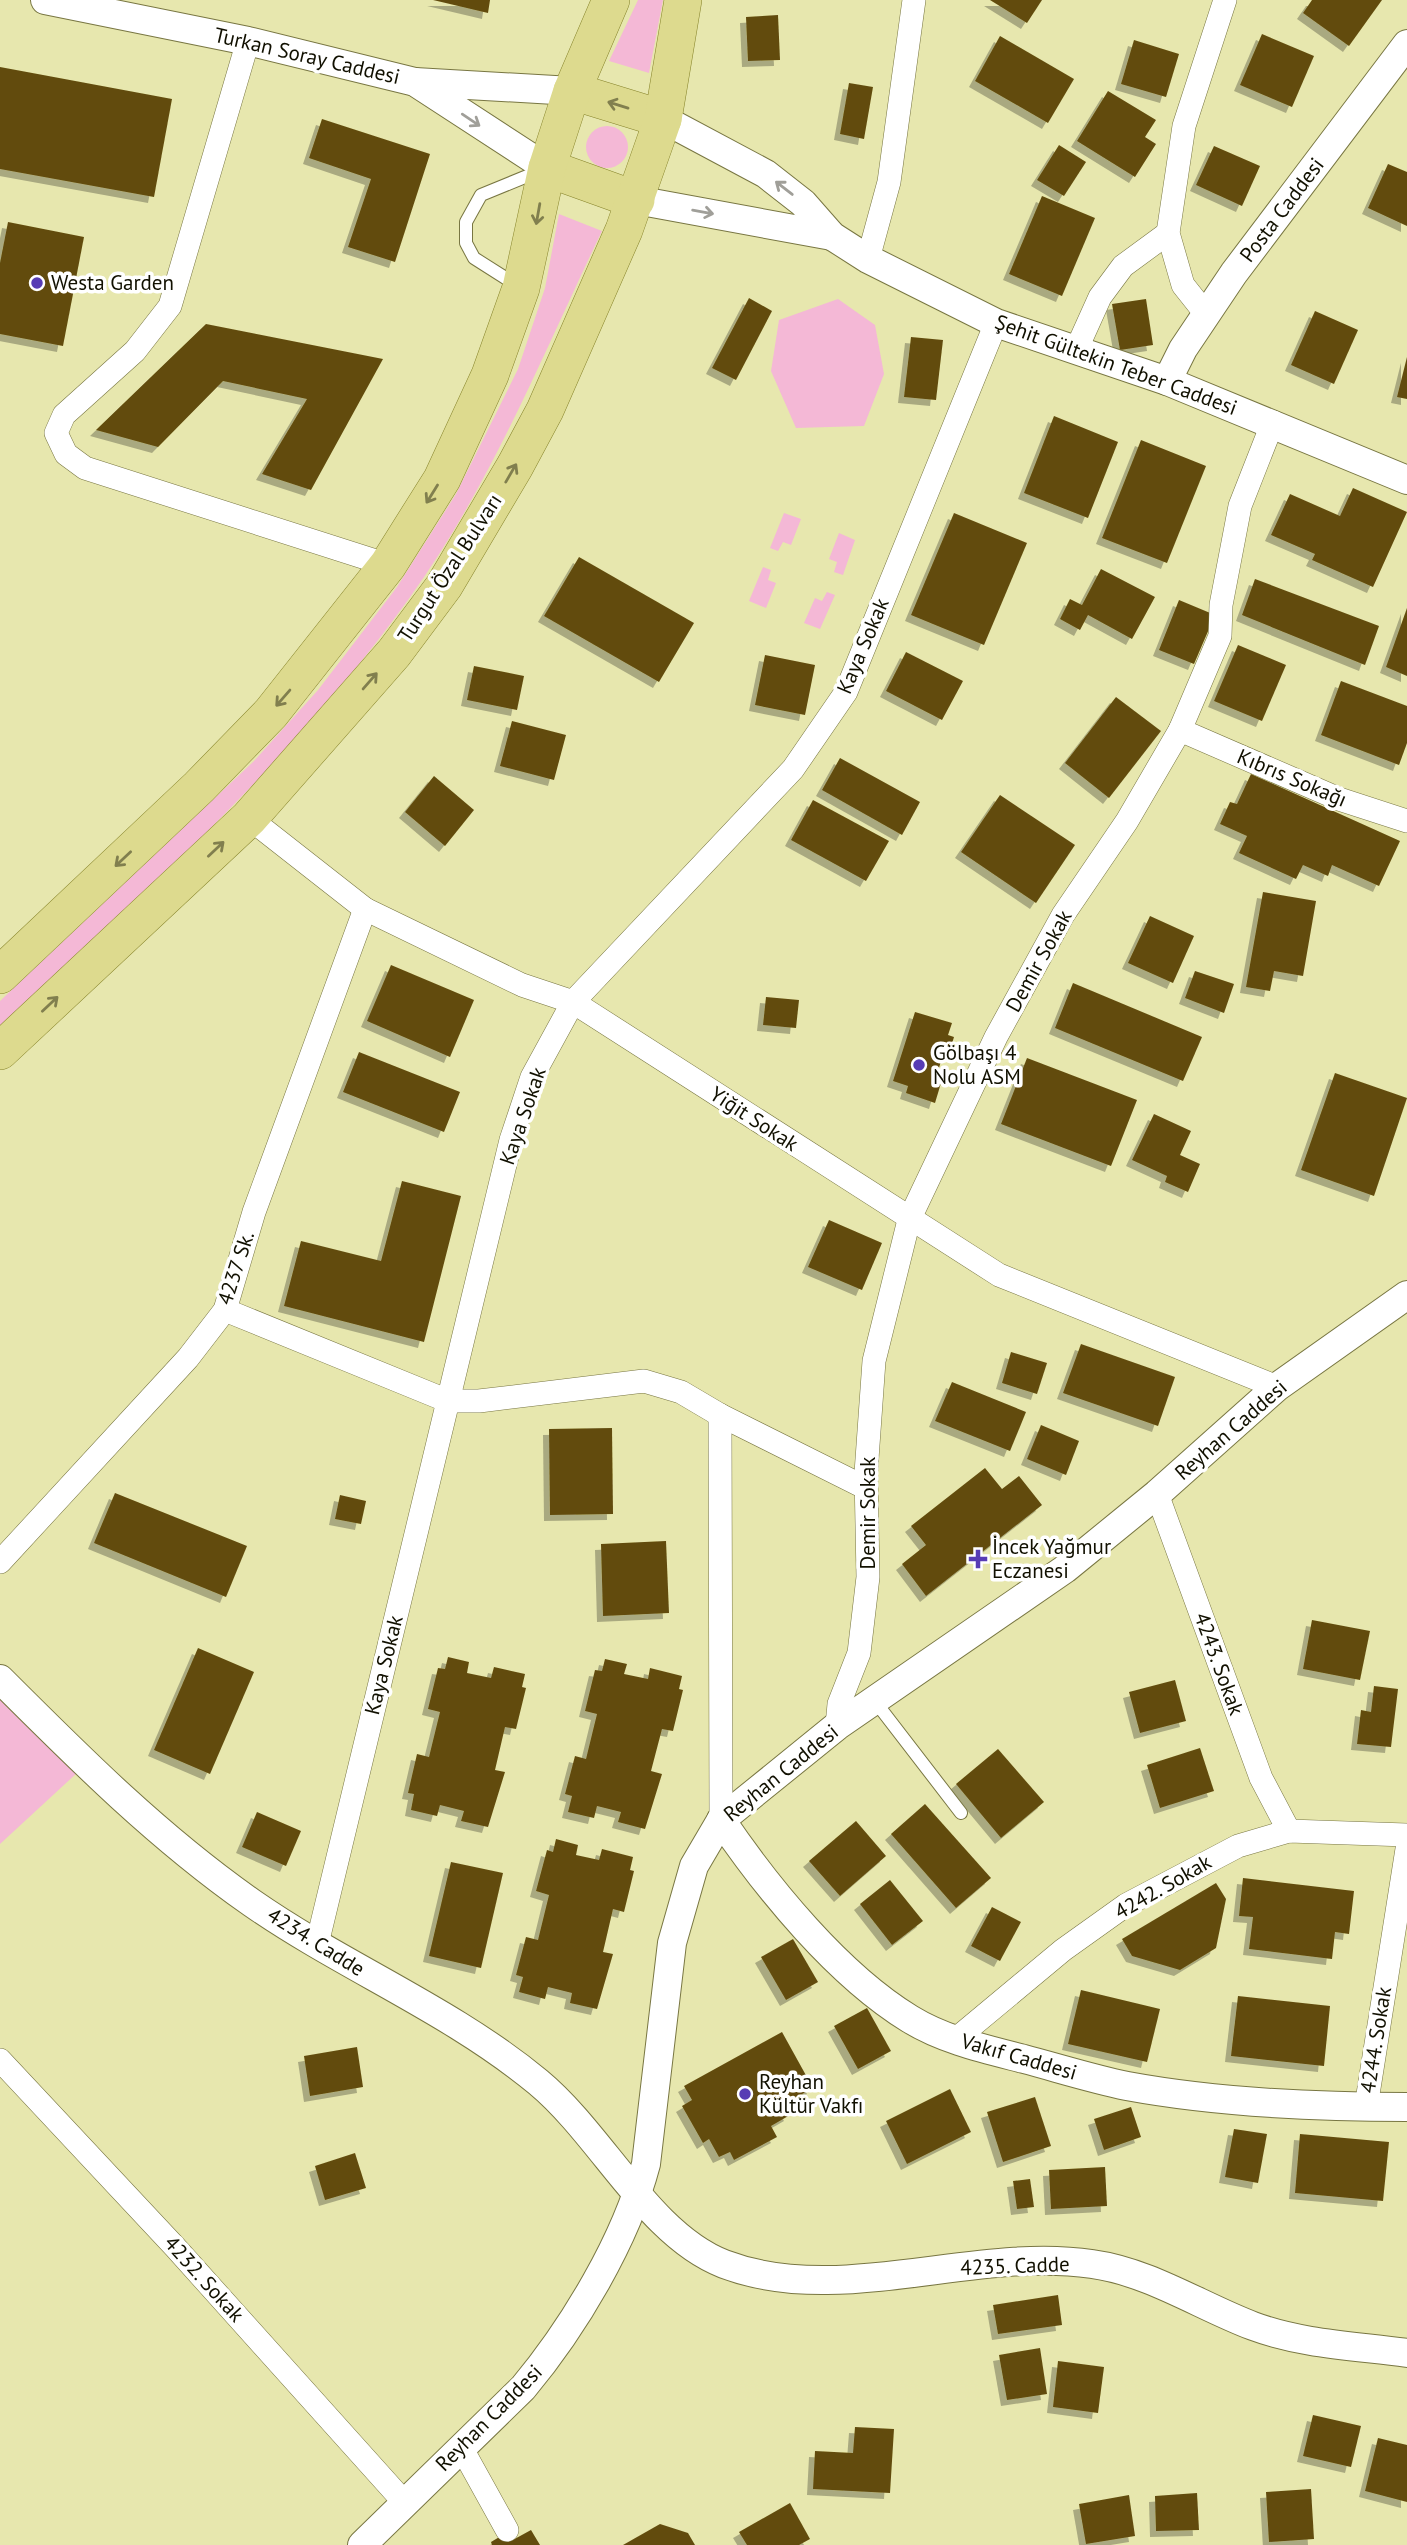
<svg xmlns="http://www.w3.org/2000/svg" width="1407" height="2545" font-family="'PT Sans',sans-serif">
<defs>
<filter id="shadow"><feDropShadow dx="-6" dy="6" stdDeviation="0" flood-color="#0004"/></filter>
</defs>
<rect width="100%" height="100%" fill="#e7e7ae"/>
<g fill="#f4b8d6">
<path d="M638 0H663L649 73 609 61Z"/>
<circle cx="607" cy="147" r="21"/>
<path d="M559 214 602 231C542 356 490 487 408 600 292 761 144 894 0 1029V1001L254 761 318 690 397 587 456 494 518 369 545 288Z"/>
<path d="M838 299 875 325 884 374 864 426 796 428 771 371 779 320Z"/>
<path d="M784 513 801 519 791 545 783 542 778 551 770 548Z"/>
<path d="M839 533 855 540 843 575 834 572 837 562 829 559Z"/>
<path d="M763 567 771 570 768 580 776 583 766 608 749 601Z"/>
<path d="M827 592 835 595 820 629 804 623 815 598 822 601Z"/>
<path d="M0 1699 78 1772 0 1844Z"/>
</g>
<g fill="#624c0c" filter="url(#shadow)">
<path d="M433 0H490L488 13Z"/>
<path d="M990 0H1042L1027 23Z"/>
<path d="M1312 0H1382L1349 46 1303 13Z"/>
<path d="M778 15 780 60 748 61 746 17Z"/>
<path d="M1262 34 1314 56 1292 107 1240 85Z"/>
<path d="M1000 36 1074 79 1048 123 975 81Z"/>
<path d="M1134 40 1179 54 1166 97 1121 84Z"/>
<path d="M0 67 172 99 154 197 0 169Z"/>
<path d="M849 83 873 87 864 139 840 134Z"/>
<path d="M1108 91 1156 120 1145 137 1156 144 1135 177 1077 141Z"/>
<path d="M322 119 430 154 395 262 348 247 371 179 309 158Z"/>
<path d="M1059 145 1086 162 1064 196 1037 180Z"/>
<path d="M1214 146 1260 166 1242 206 1196 185Z"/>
<path d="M1388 164 1407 172V226L1368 208Z"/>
<path d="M1042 196 1095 218 1062 296 1009 274Z"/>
<path d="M8 222 84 237 63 346 0 334V263Z"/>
<path d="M749 298 772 311 736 380 712 368Z"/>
<path d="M1146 299 1153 345 1120 350 1112 304Z"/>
<path d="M1315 311 1358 330 1334 384 1291 365Z"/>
<path d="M206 324 383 359 311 490 262 474 307 399 223 381 158 447 96 430Z"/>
<path d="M911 337 943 340 936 400 904 397Z"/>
<path d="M1407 357V399L1397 397Z"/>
<path d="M1054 416 1118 442 1088 518 1024 493Z"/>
<path d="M1141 440 1206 466 1167 563 1102 538Z"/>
<path d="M1353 488 1407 512 1373 587 1312 560 1315 554 1271 535 1290 494 1340 516Z"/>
<path d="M954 513 1027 543 984 645 911 615Z"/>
<path d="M579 557 694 623 659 682 544 616Z"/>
<path d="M1101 569 1155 597 1132 639 1088 615 1080 630 1060 619 1070 599 1082 605Z"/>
<path d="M1255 579 1379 626 1365 665 1242 615Z"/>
<path d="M1179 600 1215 615 1194 664 1159 650Z"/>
<path d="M1407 608V676L1386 667Z"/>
<path d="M1238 645 1286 665 1262 721 1214 701Z"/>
<path d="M906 652 963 681 942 720 886 691Z"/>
<path d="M765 655 815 665 805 715 755 705Z"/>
<path d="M474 666 524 676 517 710 467 700Z"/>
<path d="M1341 681 1407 706V743L1399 765 1321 735Z"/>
<path d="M1116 697 1161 731 1109 798 1065 763Z"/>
<path d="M512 721 566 735 554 780 500 766Z"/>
<path d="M840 758 920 802 902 835 822 790Z"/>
<path d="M1251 774 1400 841 1379 886 1332 865 1328 876 1303 865 1296 879 1239 853 1247 836 1220 824 1230 802 1237 804Z"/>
<path d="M434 776 474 810 445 846 405 812Z"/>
<path d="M1000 795 1075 845 1036 903 961 852Z"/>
<path d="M813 800 889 841 866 881 791 840Z"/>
<path d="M1263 892 1316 901 1303 976 1274 971 1270 991 1246 987Z"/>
<path d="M1150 916 1194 936 1173 983 1128 963Z"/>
<path d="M391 965 474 1000 450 1057 367 1021Z"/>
<path d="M1195 971 1234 984 1224 1013 1185 998Z"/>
<path d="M1073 983 1202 1037 1183 1081 1055 1028Z"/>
<path d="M766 997 799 1000 796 1028 763 1025Z"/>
<path d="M915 1012 952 1023 948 1035 954 1037 950 1050 945 1048 935 1081 941 1083 935 1103 906 1093 908 1086 893 1081Z"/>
<path d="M359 1052 460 1092 444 1132 343 1092Z"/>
<path d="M1027 1058 1137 1100 1111 1166 1001 1124Z"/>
<path d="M1335 1073 1407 1098 1374 1196 1301 1170Z"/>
<path d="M1154 1114 1191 1131 1180 1155 1200 1164 1188 1192 1165 1182 1167 1176 1132 1160Z"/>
<path d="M402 1181 461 1196 424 1342 284 1306 301 1241 381 1261Z"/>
<path d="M829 1220 882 1243 862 1290 808 1267Z"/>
<path d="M1081 1344 1175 1377 1158 1426 1063 1393Z"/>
<path d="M1011 1352 1047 1363 1037 1394 1002 1383Z"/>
<path d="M952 1382 1026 1412 1010 1451 935 1421Z"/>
<path d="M1041 1425 1079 1441 1066 1475 1027 1459Z"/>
<path d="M612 1428 613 1514 550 1515 549 1429Z"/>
<path d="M985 1468 1002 1489 1019 1476 1042 1505 926 1596 902 1564 926 1545 911 1526Z"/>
<path d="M115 1493 247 1546 226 1597 94 1543Z"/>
<path d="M340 1495 366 1501 361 1524 335 1519Z"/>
<path d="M666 1541 669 1613 603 1616 601 1544Z"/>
<path d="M1312 1620 1370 1631 1360 1680 1303 1669Z"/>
<path d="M198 1648 254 1672 210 1774 154 1750Z"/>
<path d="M448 1657 469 1662 467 1673 491 1678 494 1667 525 1674 522 1687 526 1688 516 1729 505 1727 495 1770 505 1772 488 1827 461 1821 464 1811 440 1805 437 1816 411 1810 414 1794 408 1793 417 1754 429 1757 440 1712 428 1709 438 1668 445 1669Z"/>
<path d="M605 1659 627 1664 624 1674 648 1679 650 1668 682 1676 679 1689 683 1690 673 1731 662 1729 651 1771 662 1774 645 1829 618 1822 621 1812 597 1806 594 1818 568 1812 572 1796 565 1794 575 1756 586 1759 597 1714 585 1711 595 1670 602 1671Z"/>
<path d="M1175 1680 1186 1721 1140 1733 1129 1692Z"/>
<path d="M1374 1686 1398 1689 1391 1747 1357 1744 1361 1710 1371 1712Z"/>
<path d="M1200 1748 1214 1791 1160 1808 1147 1765Z"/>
<path d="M998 1749 1044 1802 1001 1838 956 1784Z"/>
<path d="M925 1804 991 1878 956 1908 891 1834Z"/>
<path d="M257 1812 301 1831 286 1866 242 1847Z"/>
<path d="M856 1821 886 1856 840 1896 809 1861Z"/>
<path d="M556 1839 578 1845 576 1855 599 1860 602 1849 633 1857 630 1870 634 1871 624 1912 613 1909 603 1952 613 1954 597 2009 570 2003 572 1993 548 1987 545 1999 519 1992 523 1977 516 1975 526 1937 538 1940 549 1895 536 1891 547 1850 553 1852Z"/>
<path d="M451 1862 503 1873 481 1968 429 1956Z"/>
<path d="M1243 1878 1354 1891 1349 1934 1335 1932 1332 1959 1249 1949 1253 1917 1239 1916Z"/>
<path d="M890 1880 923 1921 892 1945 860 1904Z"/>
<path d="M1216 1883 1226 1899 1216 1948 1180 1970 1132 1956 1122 1939Z"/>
<path d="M992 1907 1021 1922 1000 1961 971 1946Z"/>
<path d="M793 1939 818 1982 786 2000 761 1957Z"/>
<path d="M1081 1990 1160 2009 1147 2062 1068 2044Z"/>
<path d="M1238 1996 1330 2006 1324 2066 1231 2056Z"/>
<path d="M867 2008 891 2051 858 2069 834 2026Z"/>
<path d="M782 2032 813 2088 784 2104 790 2115 771 2126 777 2137 734 2160 730 2152 719 2157 709 2139 703 2143 682 2106 692 2100 684 2086Z"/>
<path d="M357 2047 363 2087 310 2096 304 2056Z"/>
<path d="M950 2089 971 2132 907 2164 886 2121Z"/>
<path d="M1035 2097 1051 2146 1003 2162 987 2112Z"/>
<path d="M1131 2107 1141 2137 1104 2150 1094 2119Z"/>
<path d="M1234 2129 1267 2134 1258 2183 1225 2177Z"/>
<path d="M1300 2134 1389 2142 1383 2201 1295 2193Z"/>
<path d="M355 2153 366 2188 325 2200 315 2166Z"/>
<path d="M1105 2167 1107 2206 1051 2209 1049 2170Z"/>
<path d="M1030 2179 1034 2207 1017 2209 1013 2181Z"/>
<path d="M1058 2295 1062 2325 998 2334 993 2305Z"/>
<path d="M1040 2348 1047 2394 1007 2400 999 2355Z"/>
<path d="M1058 2361 1104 2367 1098 2413 1053 2407Z"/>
<path d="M1313 2415 1361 2426 1351 2467 1303 2456Z"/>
<path d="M855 2427 894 2429 890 2493 813 2489 815 2451 853 2453Z"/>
<path d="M1378 2438 1407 2445V2502L1365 2491Z"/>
<path d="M1311 2489 1314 2539 1269 2542 1266 2492Z"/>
<path d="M1197 2493 1199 2530 1156 2531 1155 2496Z"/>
<path d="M1129 2495 1135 2536 1086 2544 1079 2504Z"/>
<path d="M790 2503 810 2539 799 2545H747L739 2532Z"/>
<path d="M660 2524 688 2533 695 2545H623Z"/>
<path d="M531 2530 540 2545H492L491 2542 506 2533 511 2541Z"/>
</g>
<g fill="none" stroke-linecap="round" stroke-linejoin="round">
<defs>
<g id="service">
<path d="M518 286 474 258 466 243V222L481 195 542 170"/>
<path d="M874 1700 961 1813"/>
</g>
<g id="minor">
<path d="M248 41 170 306 135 351 64 415 56 433 66 454 85 468 388 565"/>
<path d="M868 259 889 182 914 0"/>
<path d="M1206 314 1183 285 1168 233 1184 126 1225 0"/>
<path d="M1077 348 1100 297 1123 266 1168 233"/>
<path d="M1180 730 1339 799 1407 821"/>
<path d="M249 818 365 909 522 985 573 1002 999 1275 1277 1387"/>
<path d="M225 1310 448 1401H479L644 1381 681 1392 720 1415 866 1488"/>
<path d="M720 1415 721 1820"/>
<path d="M1157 1494 1261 1778 1289 1831"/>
<path d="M0 1562 188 1358 225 1310 254 1212 365 909"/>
<path d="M837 1726 839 1704 859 1653 868 1577 866 1473 874 1361 909 1220 996 1037 1063 915 1127 821 1180 730 1220 636 1221 605 1240 506 1273 422"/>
<path d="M317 1944 511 1140 532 1077 573 1002 793 769 846 692 996 323"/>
<path d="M956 2039 1063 1950 1126 1905 1238 1846 1289 1831 1407 1835"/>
<path d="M0 2060 175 2247 404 2502"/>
<path d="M1366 2107 1407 1849"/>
<path d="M461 2447 507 2530"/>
</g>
<g id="tertiary">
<path d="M45 0 248 41 415 82 547 168"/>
<path d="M415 82 572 91"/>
<path d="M663 119 766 174 803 203 832 236 868 259 996 323 1167 381 1407 480"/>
<path d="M636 200 832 236"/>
<path d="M1167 381 1183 349 1234 273 1407 44"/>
<path d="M0 1679C80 1759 159 1838 252 1903 344 1967 451 2010 538 2082 602 2135 649 2235 724 2264 840 2308 974 2246 1092 2264 1150 2272 1200 2306 1253 2326 1301 2344 1356 2346 1407 2353"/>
<path d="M721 1820C768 1889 838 1975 910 2019 944 2040 985 2049 1024 2059 1058 2068 1093 2079 1127 2086 1219 2103 1314 2107 1407 2107"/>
<path d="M362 2545 523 2388C574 2327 626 2240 646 2164L672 1943 694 1866 721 1820 837 1726 1065 1569 1157 1494 1277 1387 1407 1295"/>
</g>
<g id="primary">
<path d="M572 91 663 119"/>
<path d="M547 168 636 200"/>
<path d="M0 975 199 787 271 713 388 565 442 479 490 375 521 288 547 168 572 91 611 0"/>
<path d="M0 1051 249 818 394 653 444 586 515 466 545 410 624 230 663 119 683 0"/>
</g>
</defs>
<use href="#service" stroke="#787642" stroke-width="14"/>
<use href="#minor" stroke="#787642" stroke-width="24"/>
<use href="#tertiary" stroke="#787642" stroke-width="30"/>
<use href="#primary" stroke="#87842b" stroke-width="38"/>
<use href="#service" stroke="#fff" stroke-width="12"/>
<use href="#minor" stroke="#fff" stroke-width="23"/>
<use href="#tertiary" stroke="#fff" stroke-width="28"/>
<use href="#primary" stroke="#ddda8e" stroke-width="37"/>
</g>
<defs><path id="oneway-shaft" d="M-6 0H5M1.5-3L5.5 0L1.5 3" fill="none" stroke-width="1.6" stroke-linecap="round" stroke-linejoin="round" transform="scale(1.75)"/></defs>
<g stroke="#817f4e">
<use href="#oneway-shaft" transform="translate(618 105) rotate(-163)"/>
<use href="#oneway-shaft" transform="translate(538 214) rotate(100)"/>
<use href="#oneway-shaft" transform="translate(511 473) rotate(-60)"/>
<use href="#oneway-shaft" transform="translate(432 494) rotate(122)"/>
<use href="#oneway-shaft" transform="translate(370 681) rotate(-49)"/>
<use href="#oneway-shaft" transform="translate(283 698) rotate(131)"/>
<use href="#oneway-shaft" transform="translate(216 849) rotate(-43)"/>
<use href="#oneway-shaft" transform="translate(123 859) rotate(137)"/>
<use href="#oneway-shaft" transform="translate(50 1004) rotate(-43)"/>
</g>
<g stroke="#a09f99">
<use href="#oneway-shaft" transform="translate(471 120) rotate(34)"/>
<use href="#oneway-shaft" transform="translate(784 188) rotate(-142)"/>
<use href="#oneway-shaft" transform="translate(703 212) rotate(10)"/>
</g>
<g fill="#573cb4" stroke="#fff" stroke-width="2.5">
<circle cx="37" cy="283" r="7"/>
<circle cx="919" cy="1065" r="7"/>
<path d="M974.5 1548.5h7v7h7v7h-7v7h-7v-7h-7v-7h7z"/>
<circle cx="745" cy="2094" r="7"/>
</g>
<g text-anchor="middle" stroke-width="7" stroke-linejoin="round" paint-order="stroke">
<g font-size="21" fill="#111000" stroke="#fff">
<text transform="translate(307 56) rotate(13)" y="7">Turkan Soray Caddesi</text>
<text transform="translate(1282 210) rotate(-53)" y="7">Posta Caddesi</text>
<text transform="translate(1116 365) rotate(20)" y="7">Şehit Gültekin Teber Caddesi</text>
<text transform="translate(450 568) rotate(-57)" y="7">Turgut Özal Bulvarı</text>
<text transform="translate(863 646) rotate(-67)" y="7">Kaya Sokak</text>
<text transform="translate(1292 778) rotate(23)" y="7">Kıbrıs Sokağı</text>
<text transform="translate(1039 961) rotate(-61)" y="7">Demir Sokak</text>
<text transform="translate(523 1116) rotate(-71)" y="7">Kaya Sokak</text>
<text transform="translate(754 1119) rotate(33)" y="7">Yiğit Sokak</text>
<text transform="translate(236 1268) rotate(-72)" y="7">4237 Sk.</text>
<text transform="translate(1231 1430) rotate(-41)" y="7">Reyhan Caddesi</text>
<text transform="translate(868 1513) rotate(-90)" y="7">Demir Sokak</text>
<text transform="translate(1219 1664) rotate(70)" y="7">4243. Sokak</text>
<text transform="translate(384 1665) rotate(-76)" y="7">Kaya Sokak</text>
<text transform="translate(781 1773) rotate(-39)" y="7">Reyhan Caddesi</text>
<text transform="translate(1163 1887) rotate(-30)" y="7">4242. Sokak</text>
<text transform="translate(316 1942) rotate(32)" y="7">4234. Cadde</text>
<text transform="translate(1376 2040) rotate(-81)" y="7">4244. Sokak</text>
<text transform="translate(1019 2057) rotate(16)" y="7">Vakıf Caddesi</text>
<text transform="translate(1015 2266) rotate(-2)" y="7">4235. Cadde</text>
<text transform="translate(204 2279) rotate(48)" y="7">4232. Sokak</text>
<text transform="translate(489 2418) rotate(-45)" y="7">Reyhan Caddesi</text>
</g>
<g font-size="21" fill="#111000" stroke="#fff" text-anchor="start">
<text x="51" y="290">Westa Garden</text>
<text x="933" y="1060">Gölbaşı 4<tspan x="933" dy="24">Nolu ASM</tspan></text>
<text x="992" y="1554">İncek Yağmur<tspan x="992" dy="24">Eczanesi</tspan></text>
<text x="759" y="2089">Reyhan<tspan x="759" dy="24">Kültür Vakfı</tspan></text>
</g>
</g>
</svg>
